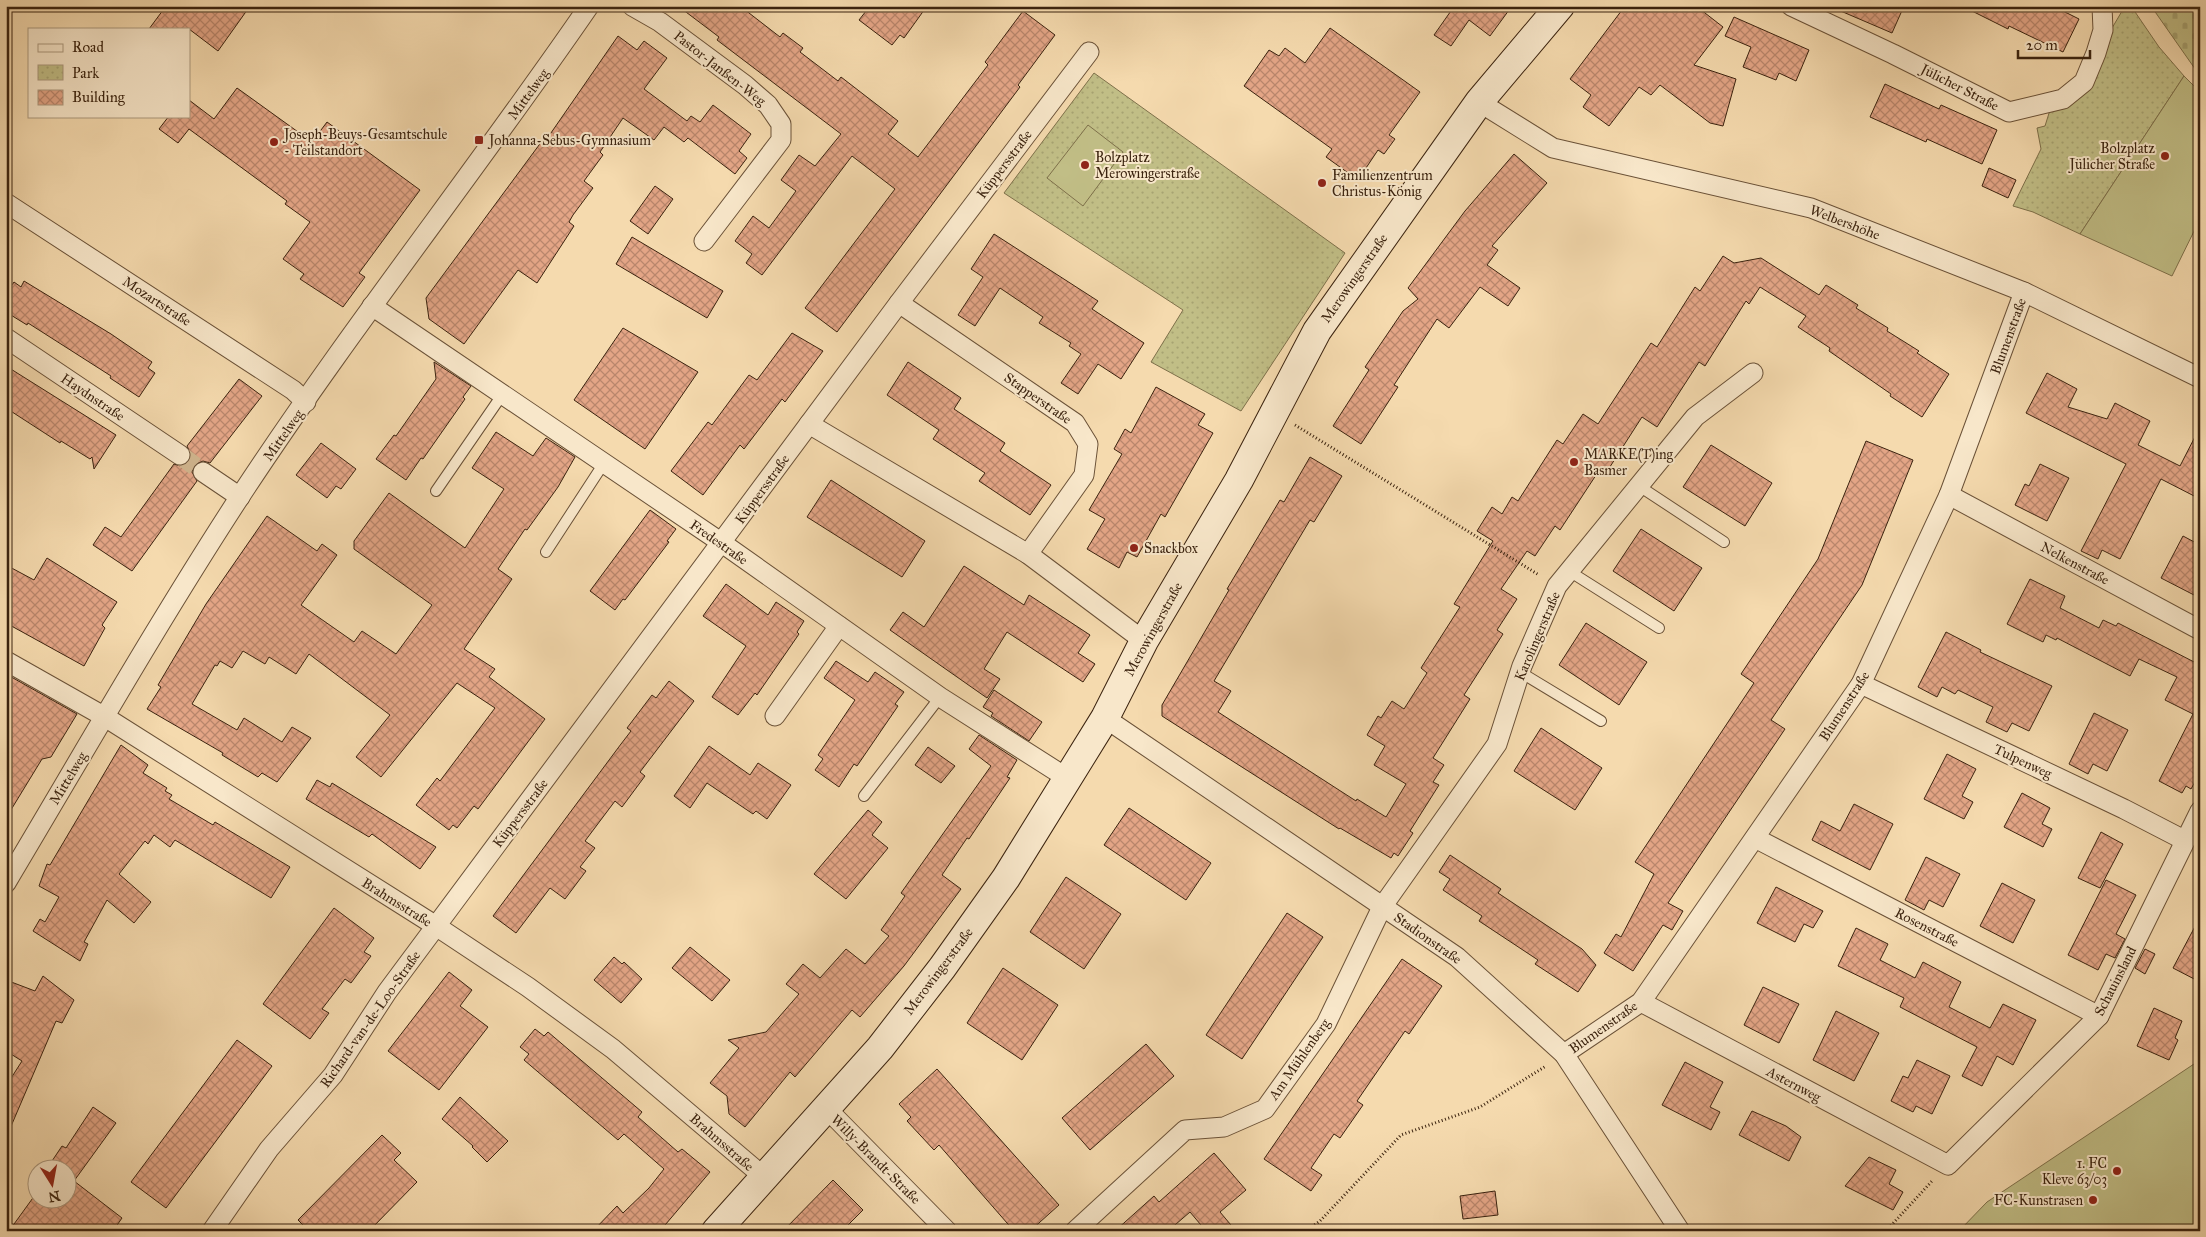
<svg xmlns="http://www.w3.org/2000/svg" width="2206" height="1237" font-family="'IM FELL Great Primer',serif">
<defs>
<pattern id="cemetery-stones" width="16" height="16" patternUnits="userSpaceOnUse" patternTransform="scale(1.25)"><rect width="16" height="16" fill="#c1be86"/><path d="M2 7V4a2 2 0 0 1 4 0v3zM10 15v-3a2 2 0 0 1 4 0v3z" fill="#a7a372"/></pattern>
<pattern id="park-dots" width="8" height="8" patternUnits="userSpaceOnUse" patternTransform="scale(1.25)"><rect width="8" height="8" fill="#c1be86"/><path d="M2 2h.1M6 6h.1" fill="none" stroke="#a7a372" stroke-width="1.8" stroke-linecap="round"/></pattern>
<pattern id="building-cross-hatch" width="8" height="8" patternUnits="userSpaceOnUse" patternTransform="scale(1.25)"><rect width="8" height="8" fill="#e3a586"/><path d="M0 0l8 8M0 8l8-8" fill="none" stroke="#b9866c"/></pattern>
</defs>
<rect width="100%" height="100%" fill="#f5daae"/>
<filter id="stains"><feTurbulence type="fractalNoise" baseFrequency=".004" numOctaves="4"/><feColorMatrix values="0 0 0 0 .2 0 0 0 0 .09 0 0 0 0 .02 0 0 0 .5 -.17"/></filter>
<radialGradient id="worn" r=".72"><stop offset=".6" stop-color="#630" stop-opacity="0"/><stop offset="1" stop-color="#630" stop-opacity=".3"/></radialGradient>
<path fill="url(#cemetery-stones)" stroke="#7e704a" d="M2151 6H2200V76Z"/>
<g fill="url(#park-dots)" stroke="#7e704a">
<path d="M2125 6H2131L2159 47 2184 76 2080 234 2033 212 2013 206 2041 149 2037 128 2045 126 2050 110 2105 40Z"/>
<path d="M1094 73 1345 253 1241 411 1151 362 1183 310 1004 193Z"/>
</g>
<g fill="#c1be86" stroke="#7e704a">
<path d="M2184 76 2200 92V219L2172 276 2080 234Z"/>
<path d="M1088 125 1123 152 1083 206 1047 178Z"/>
<path d="M2200 1060V1231H1959L1987 1202Z"/>
</g>
<g fill="url(#building-cross-hatch)" stroke="#3b230f">
<path d="M166 6H250L218 51 189 29H149Z"/>
<path d="M678 6H740L780 37 783 33 803 48 800 52 838 81 841 77 898 121 888 134 918 157 988 65 985 62 1023 11 1055 35 1018 85 1020 87 837 332 805 308 895 189 852 156 762 275 746 263 752 254 735 241 753 216 769 228 796 191 781 180 799 155 815 166 841 134 717 40 719 37Z"/>
<path d="M870 6H927L904 38 900 35 892 45 859 20Z"/>
<path d="M1451 6H1512L1490 36 1469 20 1451 46 1434 35 1453 8Z"/>
<path d="M1625 6H1696L1723 27 1694 65 1736 79 1723 126 1710 123 1660 85 1651 95 1639 87 1609 126 1583 107 1591 95 1570 79Z"/>
<path d="M1829 6H1904L1892 33Z"/>
<path d="M1962 6H2053L2079 19 2063 52 2009 26 2008 29Z"/>
<path d="M1734 17 1809 50 1796 81 1779 73 1776 80 1743 67 1751 47 1725 36Z"/>
<path d="M1330 28 1420 92 1389 135 1395 139 1384 154 1378 150 1358 180 1326 157 1332 149 1244 86 1269 50 1279 56 1285 48 1305 63Z"/>
<path d="M618 36 637 50 644 41 667 58 644 89 687 121 691 116 700 122 713 105 751 134 739 151 747 158 735 174 688 138 684 142 664 127 654 140 623 118 600 152 603 155 584 181 593 188 573 215 569 222 574 226 537 283 518 270 464 344 429 319 426 298 542 141 544 143Z"/>
<path d="M1885 84 1939 109 1941 105 1997 130 1982 164 1927 139 1926 142 1870 117Z"/>
<path d="M237 88 312 142 327 122 420 190 359 273 365 277 343 307 300 279 304 274 283 259 310 222 285 204 287 201 189 129 178 143 159 129 169 116H189V100L214 119Z"/>
<path d="M1514 154 1547 183 1492 246 1498 250 1487 265 1520 288 1508 306 1480 287 1449 328 1437 319 1394 385 1398 387 1361 444 1333 426 1369 370 1365 367 1403 311 1418 299 1408 288 1465 211Z"/>
<path d="M1989 168 2016 180 2008 198 1982 186Z"/>
<path d="M655 186 673 199 648 234 630 221Z"/>
<path d="M994 234 1098 301 1092 309 1144 343 1121 379 1098 364 1078 394 1061 383 1081 354 1069 346 1071 343 1039 323 1043 317 1000 288 975 326 958 315 983 277 971 269Z"/>
<path d="M632 237 723 291 707 318 616 264Z"/>
<path d="M1723 256 1734 263 1761 258 1819 295 1826 285 1858 305 1856 308 1888 328 1887 331 1919 351 1917 353 1949 374 1922 417 1890 396 1891 394 1829 351 1830 348 1798 327 1806 316 1760 287 1749 304 1746 301 1705 366 1699 362 1657 427 1642 417 1606 473 1600 469 1560 530 1555 526 1535 556 1527 551 1501 589 1517 599 1497 630 1503 634 1464 695 1470 699 1433 758 1444 765 1433 782 1439 785 1410 831 1413 833 1398 856 1394 853 1391 858 1340 828 1339 829 1162 716V705L1229 590 1227 589 1280 500 1284 502 1310 457 1342 476 1314 522 1310 520 1214 681 1231 691 1218 712 1356 801 1357 799 1386 817 1406 784 1374 765 1385 746 1367 735 1378 716 1381 718 1392 701 1404 709 1427 673 1421 668 1460 607 1454 604 1493 541 1477 531 1492 507 1502 514 1512 497 1518 501 1557 440 1563 444 1583 414 1598 424 1651 343 1657 347 1695 287 1700 291Z"/>
<path d="M24 281 111 334 152 362 148 368 155 373 139 397 110 378 111 376 28 323 27 325 6 312V293L14 282 21 287Z"/>
<path d="M623 328 698 372 645 449 574 400Z"/>
<path d="M792 333 823 351 785 402 782 399 744 449 740 445 703 495 671 471 708 422 712 425 749 375 757 380Z"/>
<path d="M434 362 471 386 463 397 465 399 423 459 421 458 406 480 376 459 394 435 396 436 436 379Z"/>
<path d="M908 362 961 398 954 409 1005 443 1000 451 1051 485 1030 515 979 481 985 473 933 439 939 430 887 395Z"/>
<path d="M6 366 116 435 94 469 92 457 90 459 61 441 60 443 6 408Z"/>
<path d="M2047 373 2077 389 2068 407 2107 419 2115 403 2150 421 2138 445 2180 466 2200 427V499L2161 479 2120 559 2102 550 2098 559 2081 551 2126 464 2026 413Z"/>
<path d="M239 379 262 396 210 463 203 461 194 465 192 472 197 481 132 571 93 545 105 527 121 537 174 464 180 466 189 462 191 455 187 446Z"/>
<path d="M1156 387 1205 414 1198 425 1213 433 1165 517 1161 514 1137 557 1127 552 1119 568 1087 549 1105 519 1089 510 1122 454 1114 449 1125 429 1131 433Z"/>
<path d="M496 432 533 456 546 438 575 457 558 487 527 530 525 529 498 569 512 579 464 649 495 669 489 677 545 719 478 809 474 806 457 828 453 825 449 830 416 805 437 778 440 781 495 708 457 683 381 777 356 757 390 715 309 654 296 674 269 657 265 664 243 651 232 668 220 661 217 666 215 665 192 704 237 730 244 718 282 742 292 727 311 738 277 782 262 773 258 777 222 755 223 753 147 709 161 687 158 685 206 604 267 516 317 551 322 544 337 555 301 605 354 642 362 631 396 654 432 605 354 549V541L389 493 465 548 504 489 472 468Z"/>
<path d="M1866 441 1913 460 1862 585 1771 720 1785 729 1668 903 1683 911 1672 930 1663 925 1633 971 1604 953 1616 934 1621 937 1654 874 1635 862 1754 683 1741 674 1818 559Z"/>
<path d="M321 443 356 469 341 489 336 486 327 498 296 475Z"/>
<path d="M1711 445 1772 483 1745 526 1683 487Z"/>
<path d="M2040 464 2069 478 2047 521 2015 505 2025 484 2029 486Z"/>
<path d="M831 480 925 541 902 577 807 517Z"/>
<path d="M650 510 676 529 667 541 669 542 625 600 623 599 615 610 590 591Z"/>
<path d="M1641 529 1702 568 1674 611 1613 571Z"/>
<path d="M2183 536 2200 545V584L2194 595 2161 578Z"/>
<path d="M47 558 117 602 102 625 105 628 84 666 6 623V565L34 580Z"/>
<path d="M964 566 1024 605 1029 595 1090 635 1078 653 1095 664 1083 682 1007 632 984 669 1000 679 987 698 890 630 903 612 924 627Z"/>
<path d="M2030 579 2065 596 2060 608 2099 628 2103 620 2116 626 2118 623 2200 665V773L2191 789 2186 786 2182 793 2159 781 2193 714 2165 700 2177 677 2139 659 2130 676 2057 638 2056 640 2046 635 2043 642 2007 624Z"/>
<path d="M726 584 768 615 776 602 804 621 797 632 799 634 757 695 755 693 738 715 712 697 746 646 703 616Z"/>
<path d="M1586 623 1647 662 1619 705 1559 665Z"/>
<path d="M1946 632 1981 650 1980 652 2052 686 2029 731 2012 723 2007 732 1986 722 1993 707 1958 690 1955 694 1942 687 1937 697 1918 687Z"/>
<path d="M836 661 868 682 875 672 904 692 895 704 898 706 857 766 854 764 839 787 815 770 823 759 818 755 855 700 824 678Z"/>
<path d="M6 674 77 714 51 757 42 759 6 818Z"/>
<path d="M669 681 694 701 640 772 645 776 622 807 615 801 585 841 595 848 580 867 586 871 565 899 550 888 516 933 493 916 621 744 631 731 627 728 652 695 656 698Z"/>
<path d="M994 690 1042 722 1029 741 991 716 993 713 983 707Z"/>
<path d="M2094 713 2128 730 2107 771 2093 764 2088 774 2069 764Z"/>
<path d="M1541 728 1602 768 1575 810 1514 771Z"/>
<path d="M979 735 1017 760 1007 777 1010 778 969 839 967 838 942 875 961 889 904 966 860 1017 852 1010 795 1077 790 1072 745 1127 729 1114 727 1096 710 1083 739 1048 728 1040 766 1032 799 994 786 984 803 964 820 978 846 949 865 964 889 936 881 930 905 896 901 893 991 766 969 749Z"/>
<path d="M121 745 148 765 143 773 167 788 165 791 172 795 169 799 213 825 215 822 290 867 271 898 175 840 170 847 154 835 148 844 145 841 119 874 151 902 134 923 107 900 84 942 88 944 80 961 33 931 40 919 45 922 59 897 39 886 47 864 50 865Z"/>
<path d="M709 746 750 775 758 763 791 785 767 819 756 811 753 814 707 783 690 808 674 796Z"/>
<path d="M928 747 955 766 941 783 915 765Z"/>
<path d="M1947 754 1976 769 1962 796 1973 802 1964 819 1924 799Z"/>
<path d="M317 780 330 787 332 783 436 847 420 869 372 834 369 837 306 799Z"/>
<path d="M2022 793 2050 808 2042 824 2052 829 2043 847 2004 827Z"/>
<path d="M1854 804 1893 824 1870 870 1812 840 1821 821 1840 831Z"/>
<path d="M1129 808 1211 863 1186 900 1104 845Z"/>
<path d="M868 810 882 822 872 835 888 848 846 899 814 874Z"/>
<path d="M2101 832 2123 844 2100 888 2078 878Z"/>
<path d="M1450 855 1501 889 1498 893 1582 949 1596 965 1578 992 1535 964 1538 960 1479 921 1482 916 1443 890 1450 879 1439 872Z"/>
<path d="M1926 857 1960 874 1943 907 1929 900 1924 910 1905 900Z"/>
<path d="M1066 877 1121 914 1084 969 1030 932Z"/>
<path d="M2106 880 2136 895 2116 934 2125 939 2115 958 2106 954 2098 970 2068 955Z"/>
<path d="M2002 883 2035 900 2013 943 1980 926Z"/>
<path d="M1776 887 1823 911 1813 928 1804 924 1795 942 1757 923Z"/>
<path d="M334 908 374 938 364 952 371 956 351 983 345 979 322 1009 329 1013 310 1039 263 1004Z"/>
<path d="M1287 913 1323 937 1242 1059 1206 1035Z"/>
<path d="M2200 917V982L2173 968Z"/>
<path d="M1856 928 1888 944 1880 960 1915 978 1923 962 1961 982 1949 1007 1990 1028 2003 1004 2036 1020 2013 1065 1997 1056 1982 1086 1962 1076 1977 1047 1900 1007 1904 998 1838 966Z"/>
<path d="M690 947 730 980 712 1001 672 968Z"/>
<path d="M2145 949 2155 954 2145 974 2135 968Z"/>
<path d="M614 957 622 964 624 962 642 979 621 1003 594 980Z"/>
<path d="M1402 959 1442 986 1409 1034 1405 1031 1357 1101 1363 1105 1340 1138 1334 1134 1311 1168 1322 1175 1311 1191 1264 1159Z"/>
<path d="M1003 968 1058 1005 1022 1060 967 1023Z"/>
<path d="M449 972 472 990 460 1006 488 1027 439 1090 388 1051Z"/>
<path d="M43 976 74 1000 62 1023 56 1021 6 1138V1086L22 1061 6 1051V980L35 991Z"/>
<path d="M1763 987 1799 1004 1779 1043 1744 1025Z"/>
<path d="M2154 1008 2182 1021 2175 1038 2178 1040 2169 1060 2137 1046Z"/>
<path d="M1836 1011 1879 1033 1854 1081 1813 1060Z"/>
<path d="M535 1029 544 1036 548 1032 642 1112 638 1117 678 1152 682 1149 710 1172 660 1231H593L617 1206 623 1213 649 1188 664 1169 624 1134 618 1140 524 1060 529 1054 520 1047Z"/>
<path d="M237 1040 272 1066 166 1208 131 1182Z"/>
<path d="M1146 1044 1174 1076 1090 1150 1062 1118Z"/>
<path d="M1917 1060 1950 1076 1932 1114 1916 1106 1913 1112 1891 1101 1903 1076 1908 1078Z"/>
<path d="M1685 1062 1723 1082 1710 1107 1720 1112 1711 1130 1662 1105Z"/>
<path d="M937 1069 1059 1205 1030 1231H1014L939 1145 934 1150 907 1121 911 1117 899 1104Z"/>
<path d="M460 1097 508 1141 487 1162 472 1147 473 1146 442 1119Z"/>
<path d="M93 1107 116 1123 74 1181 122 1218 113 1231H9L35 1195 31 1192 38 1182V1200H68V1170H46L62 1146 66 1148Z"/>
<path d="M1752 1111 1786 1126 1801 1137 1789 1161 1739 1135Z"/>
<path d="M382 1135 401 1153 394 1160 417 1182 369 1231H309L298 1220Z"/>
<path d="M1214 1153 1246 1190 1220 1212 1236 1231H1206L1190 1212 1168 1231H1115L1154 1196 1159 1202Z"/>
<path d="M1869 1157 1896 1170 1889 1184 1903 1192 1893 1210 1845 1186Z"/>
<path d="M833 1180 863 1210 842 1231H783Z"/>
<path d="M1495 1191 1498 1215 1463 1219 1460 1196Z"/>
</g>
<g fill="none" stroke-linecap="round" stroke-linejoin="round">
<path stroke="#d0b58e" stroke-width="19" stroke-dasharray="19 9" stroke-linecap="butt" d="M180 455 203 472"/>
<defs>
<g id="lane">
<path d="M1639 486 1724 542"/>
<path d="M436 491 502 395"/>
<path d="M546 552 604 463"/>
<path d="M1569 571 1659 628"/>
<path d="M1520 672 1601 721"/>
<path d="M864 796 940 697"/>
</g>
<g id="street">
<path d="M632 6 660 22 745 85 768 105 781 124V140L704 241"/>
<path d="M1791 6 1893 54 2009 112 2063 99 2084 82 2096 53 2103 30 2102 6"/>
<path d="M1479 102 1553 148 1811 208 2024 292 2200 378"/>
<path d="M6 203 293 390 306 402"/>
<path d="M899 303 1075 423 1088 444 1084 475 1028 554"/>
<path d="M372 306 722 543 940 697 1067 778"/>
<path d="M6 338 180 455"/>
<path d="M809 424 1028 554 1144 641"/>
<path d="M203 472 240 497"/>
<path d="M1949 495 2200 630"/>
<path d="M6 661 105 717 436 926 528 987 613 1049 764 1177"/>
<path d="M1861 684 2124 809 2184 840"/>
<path d="M775 716 839 626"/>
<path d="M1105 718 1457 957 1564 1054 1680 1231"/>
<path d="M1755 838 2099 1016"/>
<path d="M6 883C83 754 157 624 239 498 349 330 475 172 589 6"/>
<path d="M1641 1002 1948 1165 2099 1016 2200 811"/>
<path d="M1564 1054 1641 1002 1861 684 1949 495 2024 292"/>
<path d="M826 1108 947 1231"/>
<path d="M212 1231 269 1149 333 1075 387 992 899 303 1089 52"/>
<path d="M1075 1231 1185 1130 1224 1127 1265 1109 1326 1024 1382 907 1497 744 1522 666 1557 586 1695 417 1753 373"/>
</g>
<path id="secondary" d="M716 1231 880 1048 942 968 1006 878 1105 718 1144 641 1239 480 1317 331 1479 102 1560 6"/>
</defs>
<use href="#lane" stroke="#6a5137" stroke-width="12"/>
<use href="#street" stroke="#6a5137" stroke-width="21"/>
<use href="#secondary" stroke="#3b230f" stroke-width="30"/>
<g stroke="#3b230f" stroke-width="3" stroke-dasharray="1 2.5" stroke-linecap="butt">
<path d="M1295 425 1539 575"/>
<path d="M1306 1231 1320 1221 1401 1135 1480 1107 1546 1066"/>
<path d="M1886 1231 1933 1180"/>
</g>
<use href="#lane" stroke="#f8e7ca" stroke-width="10"/>
<use href="#street" stroke="#f8e7ca" stroke-width="19"/>
<use href="#secondary" stroke="#f8e7ca" stroke-width="28"/>
</g>
<g fill="#8f2418" stroke="#f8e7ca" stroke-width="2">
<rect x="474" y="135" width="10" height="10" rx="2.5"/>
<circle cx="274" cy="142" r="5"/>
<circle cx="2165" cy="156" r="5"/>
<circle cx="1085" cy="165" r="5"/>
<circle cx="1322" cy="183" r="5"/>
<circle cx="1574" cy="462" r="5"/>
<circle cx="1134" cy="548" r="5"/>
<circle cx="2117" cy="1171" r="5"/>
<circle cx="2093" cy="1200" r="5"/>
</g>
<g text-anchor="middle" stroke-width="4" stroke-linejoin="round" paint-order="stroke">
<g font-size="14" fill="#3b230f" stroke="#f8e7ca">
<text transform="translate(720 68) rotate(38)" y="5">Pastor-Janßen-Weg</text>
<text transform="translate(1960 87) rotate(27)" y="5">Jülicher Straße</text>
<text transform="translate(528 94) rotate(-54)" y="5">Mittelweg</text>
<text transform="translate(1004 164) rotate(-53)" y="5">Küppersstraße</text>
<text transform="translate(1845 222) rotate(21)" y="5">Welbershöhe</text>
<text transform="translate(1354 278) rotate(-55)" y="5">Merowingerstraße</text>
<text transform="translate(157 301) rotate(33)" y="5">Mozartstraße</text>
<text transform="translate(2008 336) rotate(-70)" y="5">Blumenstraße</text>
<text transform="translate(93 397) rotate(34)" y="5">Haydnstraße</text>
<text transform="translate(1038 398) rotate(35)" y="5">Stapperstraße</text>
<text transform="translate(283 435) rotate(-55)" y="5">Mittelweg</text>
<text transform="translate(762 489) rotate(-54)" y="5">Küppersstraße</text>
<text transform="translate(719 542) rotate(35)" y="5">Fredestraße</text>
<text transform="translate(2075 563) rotate(28)" y="5">Nelkenstraße</text>
<text transform="translate(1153 629) rotate(-61)" y="5">Merowingerstraße</text>
<text transform="translate(1537 636) rotate(-67)" y="5">Karolingerstraße</text>
<text transform="translate(1844 706) rotate(-57)" y="5">Blumenstraße</text>
<text transform="translate(2023 761) rotate(25)" y="5">Tulpenweg</text>
<text transform="translate(68 778) rotate(-59)" y="5">Mittelweg</text>
<text transform="translate(520 813) rotate(-53)" y="5">Küppersstraße</text>
<text transform="translate(397 902) rotate(32)" y="5">Brahmsstraße</text>
<text transform="translate(1927 927) rotate(27)" y="5">Rosenstraße</text>
<text transform="translate(1428 938) rotate(35)" y="5">Stadionstraße</text>
<text transform="translate(938 971) rotate(-53)" y="5">Merowingerstraße</text>
<text transform="translate(2115 981) rotate(-63)" y="5">Schauinsland</text>
<text transform="translate(370 1019) rotate(-55)" y="5">Richard-van-de-Loo-Straße</text>
<text transform="translate(1603 1027) rotate(-35)" y="5">Blumenstraße</text>
<text transform="translate(1299 1059) rotate(-55)" y="5">Am Mühlenberg</text>
<text transform="translate(1794 1084) rotate(28)" y="5">Asternweg</text>
<text transform="translate(722 1142) rotate(41)" y="5">Brahmsstraße</text>
<text transform="translate(876 1159) rotate(45)" y="5">Willy-Brandt-Straße</text>
</g>
<g font-size="14" fill="#3b230f" stroke="#f8e7ca" text-anchor="start">
<text x="284" y="139">Joseph-Beuys-Gesamtschule<tspan x="284" dy="16">- Teilstandort</tspan></text>
<text x="489" y="145">Johanna-Sebus-Gymnasium</text>
<text x="2155" y="153" text-anchor="end">Bolzplatz<tspan x="2155" dy="16">Jülicher Straße</tspan></text>
<text x="1095" y="162">Bolzplatz<tspan x="1095" dy="16">Merowingerstraße</tspan></text>
<text x="1332" y="180">Familienzentrum<tspan x="1332" dy="16">Christus-König</tspan></text>
<text x="1584" y="459">MARKE(T)ing<tspan x="1584" dy="16">Basmer</tspan></text>
<text x="1144" y="553">Snackbox</text>
<text x="2107" y="1168" text-anchor="end">1. FC<tspan x="2107" dy="16">Kleve 63/03</tspan></text>
<text x="2083" y="1205" text-anchor="end">FC-Kunstrasen</text>
</g>
</g>
<rect width="2206" height="1237" fill="none" stroke="#f5daae" stroke-width="25"/>
<rect x="8" y="8" width="2191" height="1222" fill="none" stroke="#3b230f" stroke-width="2.5"/>
<rect x="12" y="12" width="2181" height="1212" fill="none" stroke="#3b230f"/>
<rect x="28" y="28" width="162" height="90" fill="#f8e7ca" stroke="#ac997f"/>
<rect x="38" y="44" width="25" height="8" fill="#f8e7ca" stroke="#ac997f"/>
<text x="72" y="52" font-size="15" fill="#3b230f">Road</text>
<rect x="38" y="65" width="25" height="15" fill="url(#park-dots)" stroke="#ac997f"/>
<text x="72" y="78" font-size="15" fill="#3b230f">Park</text>
<rect x="38" y="90" width="25" height="15" fill="url(#building-cross-hatch)" stroke="#ac997f"/>
<text x="72" y="102" font-size="15" fill="#3b230f">Building</text>
<g transform="translate(52 1184) rotate(169)"><circle r="24" fill="#f8e7ca" stroke="#ac997f"/>
<path d="M0-4L9 19L0 12L-9 19Z" fill="#8f2418"/>
<text y="-8" font-size="14" font-weight="bold" text-anchor="middle" fill="#3b230f">N</text>
</g>
<path d="M2018 50v8h72v-8" fill="none" stroke="#3b230f" stroke-width="2.5"/>
<text x="2026" y="50" font-size="15" fill="#3b230f" stroke="#f8e7ca" stroke-width="4" paint-order="stroke">20 m</text>
<rect width="100%" height="100%" filter="url(#stains)"/>
<rect width="100%" height="100%" fill="url(#worn)"/>
</svg>
